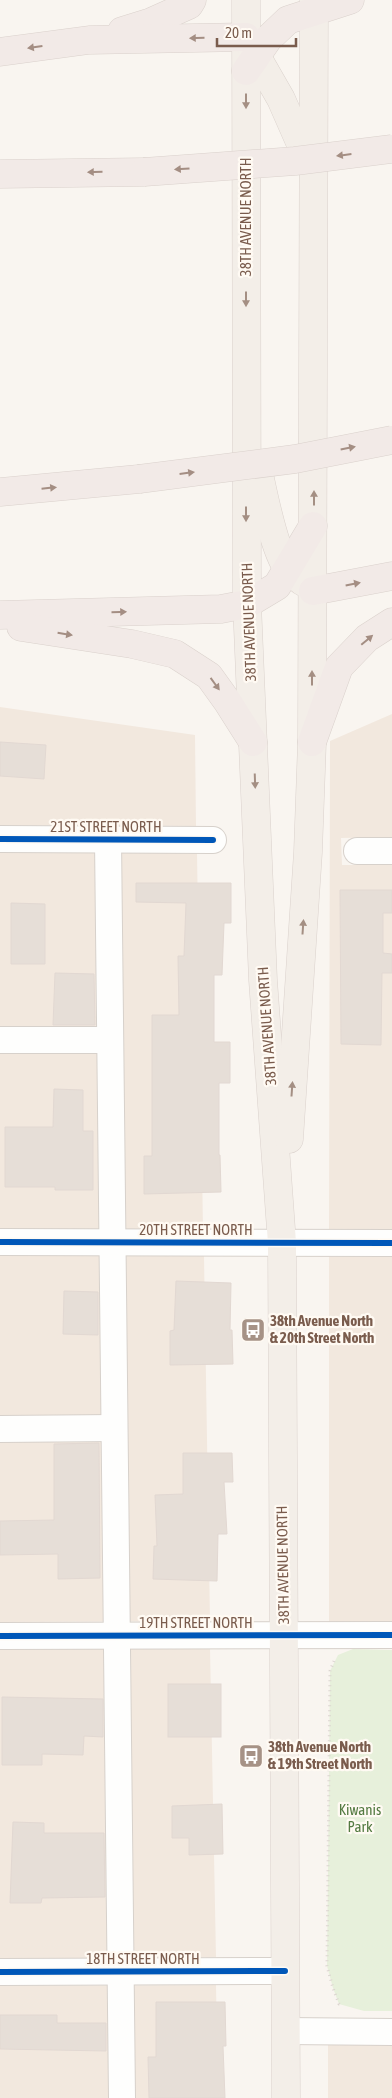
<svg xmlns="http://www.w3.org/2000/svg" width="392" height="2098" font-family="'Asap Condensed',sans-serif">
<rect width="100%" height="100%" fill="#f9f5f0"/>
<g fill="#f2e8de">
<path d="M0 707 195 735 196 826 0 825Z"/>
<path d="M392 714V837L341 838 342 865H392V1230H329L330 741Z"/>
<path d="M0 852 197 853 203 1229H0Z"/>
<path d="M0 1256H204L210 1621 0 1622Z"/>
<rect x="329" y="1257" width="63" height="365"/>
<path d="M210 1648 216 1957 0 1959V1649Z"/>
<path d="M216 1985 218 2098H0V1986Z"/>
<rect x="328" y="2045" width="64" height="53"/>
</g>
<path fill="#e7f0db" d="M353 1649 392 1650V2011H364L339 2004 333 1988 327 1966 330 1671 338 1655Z"/>
<g fill="#e6ded7" stroke="#e2d8d2">
<path d="M0 742 46 745 44 779 0 776Z"/>
<path d="M136 883H231V923H224L222 975H214V1042H230V1083H219V1155H220L221 1192 144 1194V1156H152V1015H179L178 956H184L186 903 136 902Z"/>
<path d="M340 890H392V913H383V953L392 954V973H382L381 1045 341 1044Z"/>
<path d="M11 903 45 904V964H11Z"/>
<path d="M55 973 94 974 95 1025H53Z"/>
<path d="M54 1089 83 1090V1131H93V1190H55V1187H5V1127H53Z"/>
<path d="M176 1281 231 1283 230 1330H232L233 1364 170 1365V1331L174 1330Z"/>
<path d="M64 1291 98 1292V1335L63 1334Z"/>
<path d="M99 1443 100 1578 58 1579V1554L0 1555V1521L54 1520V1444Z"/>
<path d="M183 1453H232L233 1482H224L227 1534H218L217 1581 153 1579 154 1546H157L155 1495 183 1494Z"/>
<rect x="168" y="1684" width="53" height="53"/>
<path d="M2 1697 103 1699V1737L84 1736 83 1755 42 1754V1765H2Z"/>
<path d="M222 1804 223 1854 189 1855V1838H172V1806Z"/>
<path d="M13 1822 44 1823V1833H104L105 1897 42 1898 41 1903H10Z"/>
<path d="M156 2002H225L226 2046H223L225 2098H149L148 2057H156Z"/>
<path d="M0 2015H57V2023H106V2051L0 2049Z"/>
</g>
<g fill="none" stroke-linecap="round" stroke-linejoin="round">
<defs>
<g id="minor">
<path d="M0 839 213 840"/>
<path d="M108 840 122 2098"/>
<path d="M357 851H392"/>
<path d="M0 1040H110"/>
<path d="M0 1242 392 1243"/>
<path d="M0 1429 114 1428"/>
<path d="M0 1636 392 1635"/>
<path d="M0 1972 285 1971"/>
<path d="M286 2031 392 2032"/>
</g>
<g id="major">
<path d="M246 0 247 604 263 980 282 1243 286 2098"/>
<path d="M246 38 281 99 310 165"/>
<path d="M258 469C263 493 274 550 288 569 292 574 298 578 303 582"/>
<path d="M289 1139 308 852 312 742 314 0"/>
</g>
<g id="highway">
<path d="M122 31 151 22 189 5 192 0"/>
<path d="M0 52 89 40 246 37"/>
<path d="M246 71 268 39 288 20 350 0"/>
<path d="M0 174 144 172"/>
<path d="M0 492 139 479"/>
<path d="M313 591 392 576"/>
<path d="M0 615 221 609 247 604 277 586 313 526"/>
<path d="M21 627 132 644 175 654 209 676 227 701 253 742"/>
<path d="M312 742 339 667 367 638 392 622"/>
</g>
</defs>
<use href="#minor" stroke="#d7d1cb" stroke-width="28"/>
<use href="#major" stroke="#dad1cc" stroke-width="29"/>
<use href="#highway" stroke="#dad1cc" stroke-width="29"/>
<path stroke="#dcd5d0" stroke-width="3" stroke-dasharray="1 4" stroke-linecap="butt" d="M334 1661 330 1671 327 1966 333 1988 339 2004H342"/>
<use href="#minor" stroke="#fefefd" stroke-width="26"/>
<use href="#major" stroke="#f3eee8" stroke-width="28"/>
<use href="#highway" stroke="#f2eae7" stroke-width="28"/>
<defs>
<g id="highway-bridge">
<path d="M144 172 295 161 392 149"/>
<path d="M139 479 295 459 392 440"/>
</g>
</defs>
<use href="#highway-bridge" stroke="#dad1cc" stroke-width="29" stroke-linecap="butt"/>
<use href="#highway-bridge" stroke="#f2eae7" stroke-width="28"/>
<defs>
<g id="cycleway">
<path d="M0 839 213 840"/>
<path d="M0 1242 392 1243"/>
<path d="M0 1636 392 1635"/>
<path d="M0 1972 285 1971"/>
</g>
</defs>
<use href="#cycleway" stroke="#fffaf3" stroke-width="9"/>
<use href="#cycleway" stroke="#0057b8" stroke-width="6"/>
</g>
<defs><path id="oneway-solid" d="M-6-.8H1V-3.2L6.5 0L1 3.2V.8H-6Z" transform="scale(1.25)"/></defs>
<g fill="#a48e83">
<use href="#oneway-solid" transform="translate(197 38) rotate(179)"/>
<use href="#oneway-solid" transform="translate(35 47) rotate(172)"/>
<use href="#oneway-solid" transform="translate(344 155) rotate(173)"/>
<use href="#oneway-solid" transform="translate(182 169) rotate(176)"/>
<use href="#oneway-solid" transform="translate(95 172) rotate(179)"/>
<use href="#oneway-solid" transform="translate(348 448) rotate(-11)"/>
<use href="#oneway-solid" transform="translate(187 473) rotate(-7)"/>
<use href="#oneway-solid" transform="translate(49 488) rotate(-6)"/>
<use href="#oneway-solid" transform="translate(353 584) rotate(-11)"/>
<use href="#oneway-solid" transform="translate(119 612) rotate(-2)"/>
<use href="#oneway-solid" transform="translate(65 634) rotate(9)"/>
<use href="#oneway-solid" transform="translate(367 640) rotate(-40)"/>
<use href="#oneway-solid" transform="translate(215 684) rotate(54)"/>
</g>
<g fill="#a48f83">
<use href="#oneway-solid" transform="translate(246 101) rotate(90)"/>
<use href="#oneway-solid" transform="translate(246 299) rotate(90)"/>
<use href="#oneway-solid" transform="translate(314 498) rotate(-90)"/>
<use href="#oneway-solid" transform="translate(246 514) rotate(90)"/>
<use href="#oneway-solid" transform="translate(312 678) rotate(-90)"/>
<use href="#oneway-solid" transform="translate(255 781) rotate(88)"/>
<use href="#oneway-solid" transform="translate(303 927) rotate(-86)"/>
<use href="#oneway-solid" transform="translate(292 1089) rotate(-86)"/>
</g>
<defs>
<symbol id="bus-square" viewBox="-11 -11 22 22"><rect x="-9" y="-9" width="18" height="18" rx="4" fill="#a69286" stroke="#fffaf3"/><path d="M-5-6H5V4H4V6H2V4H-2V6H-4V4H-5ZM-3.5-4V0h7V-4ZM-3.5 1.2v1.5H-2V1.2ZM2 1.2v1.5H3.5V1.2Z" fill="#fff"/></symbol>
</defs>
<g fill-rule="evenodd">
<use href="#bus-square" x="239" y="1316" width="28" height="28"/>
<use href="#bus-square" x="237" y="1742" width="28" height="28"/>
</g>
<g text-anchor="middle" stroke-width="4.5" stroke-linejoin="round" paint-order="stroke">
<g font-size="15" fill="#7a5c4d" stroke="#fffaf3">
<text transform="translate(246 217) rotate(-90)" y="5">38TH AVENUE NORTH</text>
<text transform="translate(249 622) rotate(-92)" y="5">38TH AVENUE NORTH</text>
<text x="106" y="832">21ST STREET NORTH</text>
<text transform="translate(267 1026) rotate(-94)" y="5">38TH AVENUE NORTH</text>
<text x="196" y="1235">20TH STREET NORTH</text>
<text transform="translate(283 1565) rotate(-91)" y="5">38TH AVENUE NORTH</text>
<text x="196" y="1628">19TH STREET NORTH</text>
<text x="143" y="1964">18TH STREET NORTH</text>
</g>
<g font-size="15" font-weight="bold" fill="#7a5c4d" stroke="#fffaf3" text-anchor="start">
<text x="270" y="1326">38th Avenue North<tspan x="270" dy="17">&amp; 20th Street North</tspan></text>
<text x="268" y="1752">38th Avenue North<tspan x="268" dy="17">&amp; 19th Street North</tspan></text>
</g>
<g font-size="15" fill="#537a41" stroke="#fffaf3">
<text x="360" y="1815">Kiwanis<tspan x="360" dy="17">Park</tspan></text>
</g>
</g>
<path d="M217 38v8h79v-8" fill="none" stroke="#7a5c4d" stroke-width="2.5"/>
<text x="225" y="38" font-size="15" fill="#7a5c4d" stroke="#fffaf3" stroke-width="4" paint-order="stroke">20 m</text>
</svg>
